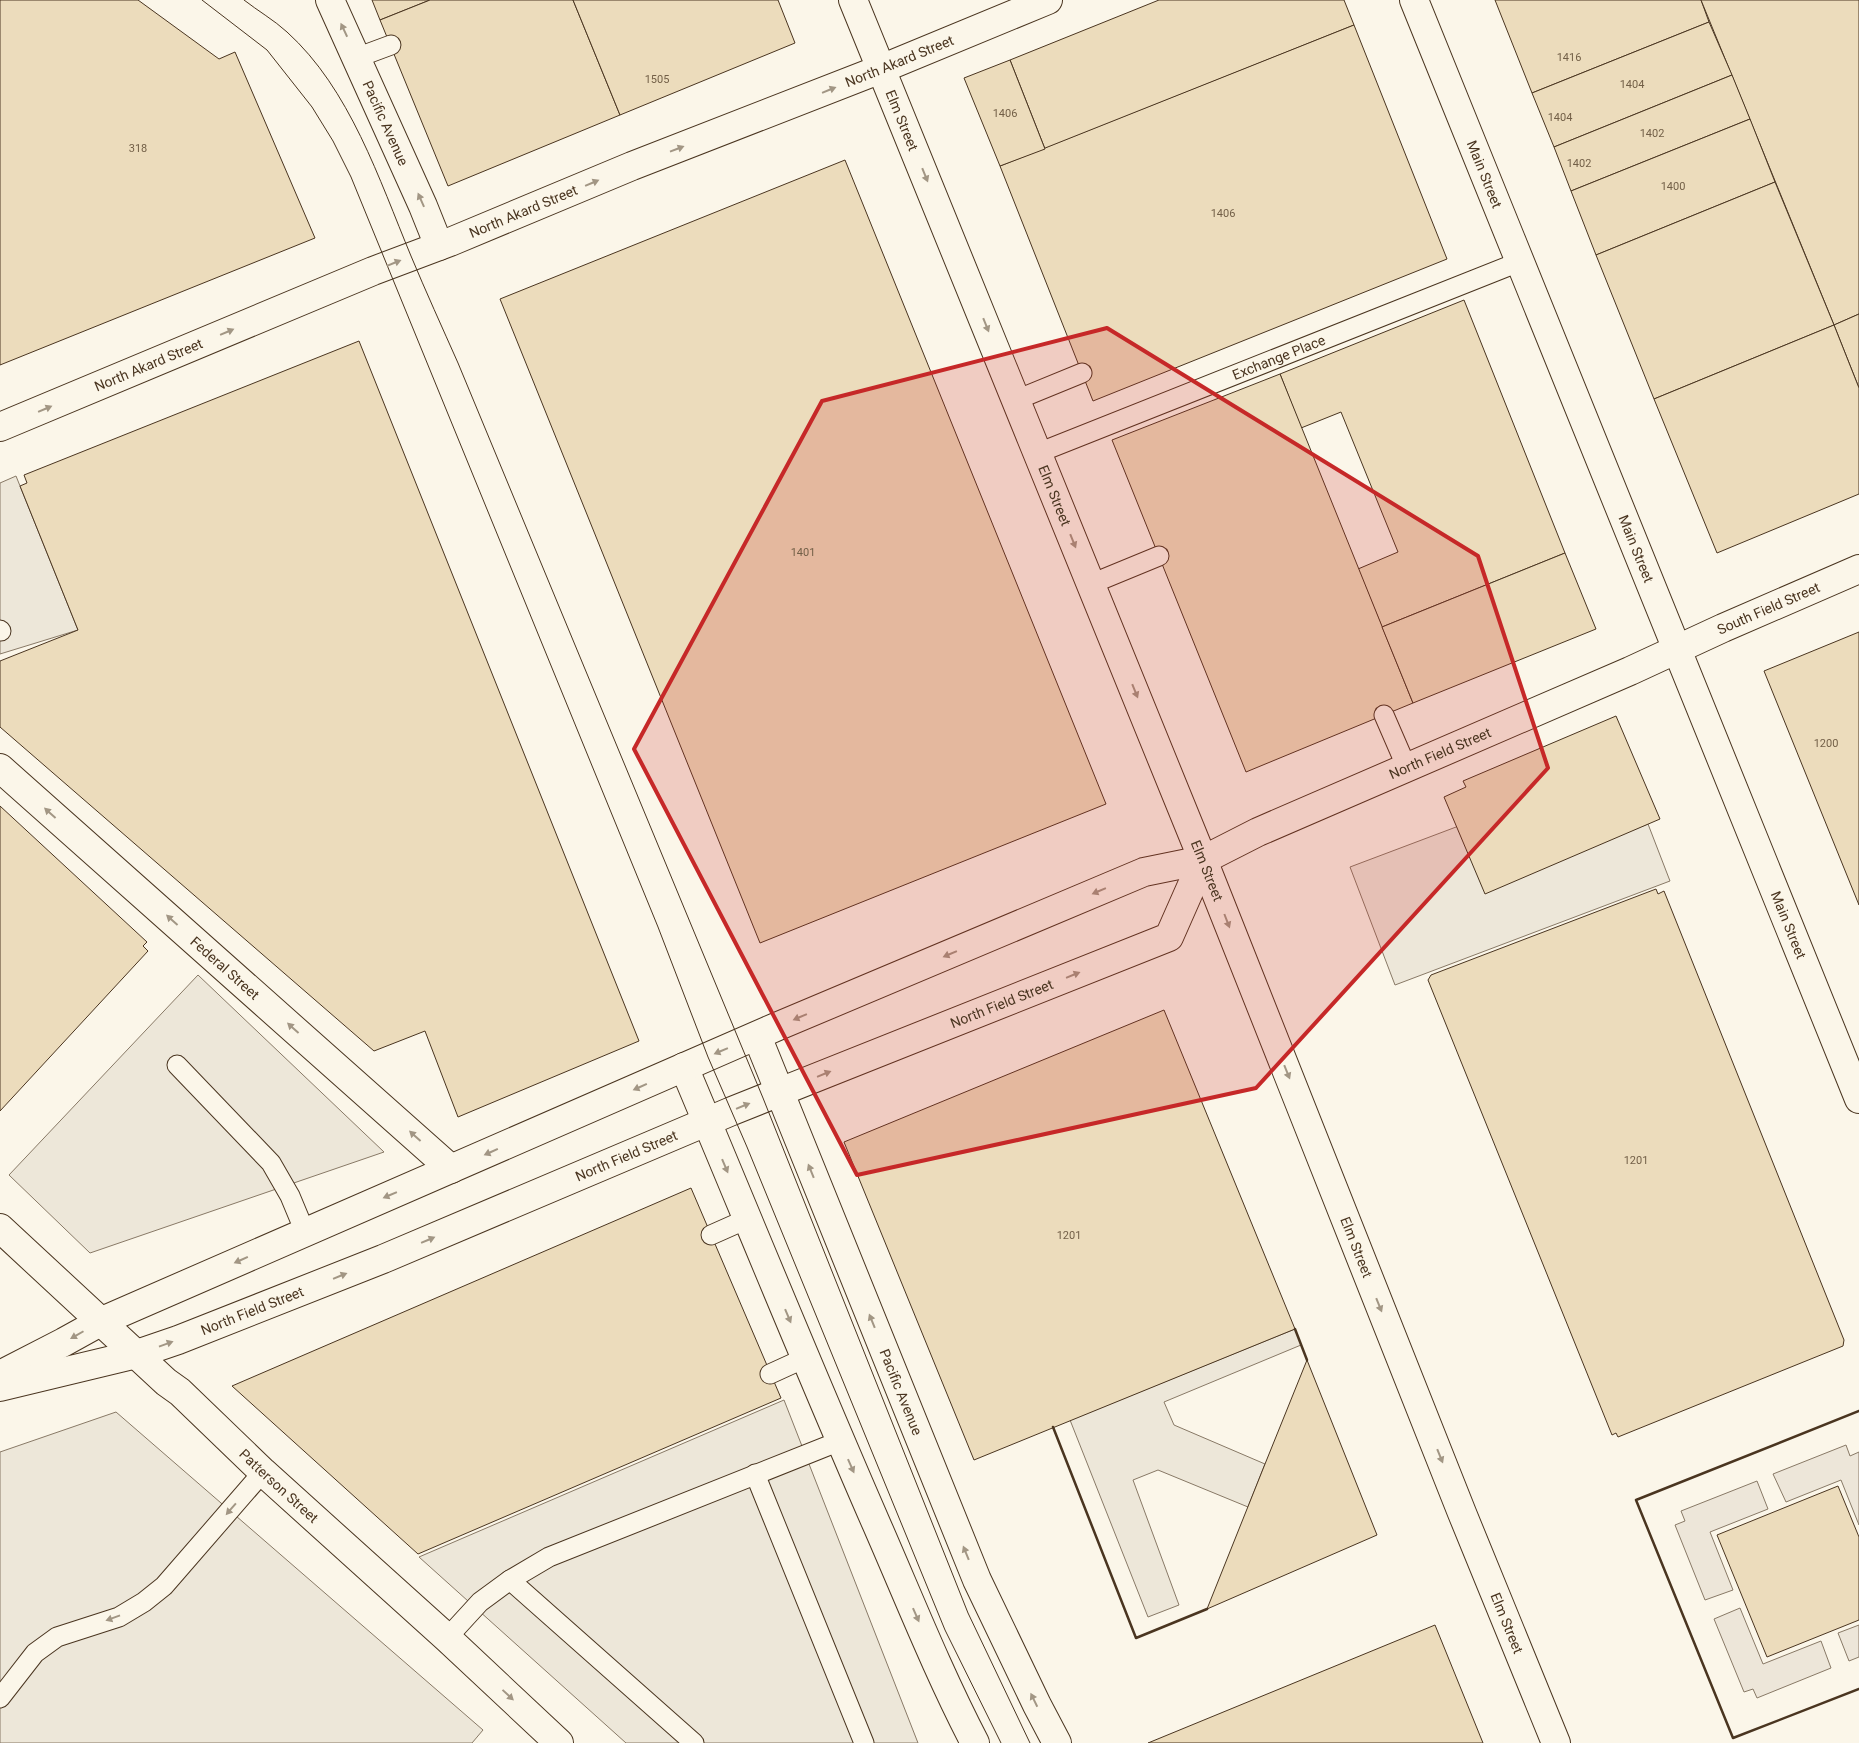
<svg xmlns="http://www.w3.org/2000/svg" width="1859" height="1743" font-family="Roboto,sans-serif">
<rect width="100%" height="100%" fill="#fbf6e9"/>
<g fill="#ede6d9" stroke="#887966">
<path d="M1846 1445 1850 1456 1859 1452V1525L1841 1480 1786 1502 1773 1474Z"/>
<path d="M1757 1481 1768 1509 1710 1532 1733 1590 1705 1600 1675 1525 1685 1521 1681 1511Z"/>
<path d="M1740 1608 1763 1664 1821 1641 1831 1668 1757 1698 1753 1689 1744 1692 1714 1619Z"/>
<path d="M1859 1625V1657L1849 1661 1838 1633Z"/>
</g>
<g fill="#ede7d9" stroke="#887966">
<path d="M16 476 78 630 0 654V483Z"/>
<path d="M1472 821 1495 882 1648 824 1670 881 1395 985 1350 867Z"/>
<path d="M198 975 384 1152 90 1253 9 1175Z"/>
<path d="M1295 1329 1301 1345 1164 1402 1174 1425 1265 1464 1248 1507 1158 1470 1133 1480 1179 1605 1148 1617 1070 1420Z"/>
<path d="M784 1400 918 1743H626L419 1557Z"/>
<path d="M116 1412 483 1730 472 1743H0V1452Z"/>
</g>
<g fill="#ecdcbc" stroke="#4a3520">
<path d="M0 0H138L219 59 235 52 315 238 0 365Z"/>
<path d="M372 0H430L380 20Z"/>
<path d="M430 0H573L620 115 448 186 380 20Z"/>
<path d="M573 0H778L795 43 620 115Z"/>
<path d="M1159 0H1344L1354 25 1045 149 1010 60Z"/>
<path d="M1495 0H1701L1709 22 1532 93Z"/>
<path d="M1701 0H1859V314L1834 325Z"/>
<path d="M1709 22 1732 75 1554 147 1532 93Z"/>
<path d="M1354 25 1447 259 1093 401 1000 166Z"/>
<path d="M1010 60 1045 149 1000 166 964 78Z"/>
<path d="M1732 75 1750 119 1571 191 1554 147Z"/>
<path d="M1750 119 1775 182 1596 255 1571 191Z"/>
<path d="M845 160 1106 804 760 943 500 299Z"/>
<path d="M1775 182 1834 325 1654 399 1596 255Z"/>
<path d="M1464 300 1565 553 1382 627 1358 569 1398 552 1341 412 1301 428 1280 374Z"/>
<path d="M1859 314V388L1834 325Z"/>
<path d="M1834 325 1859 388V494L1717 553 1654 399Z"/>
<path d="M359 341 639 1041 458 1117 425 1031 374 1051 0 727V661L78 630 20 486 27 483 24 475Z"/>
<path d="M1280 374 1413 703 1246 772 1112 440Z"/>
<path d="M1565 553 1596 629 1413 703 1382 627Z"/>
<path d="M1859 632V905L1764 671Z"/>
<path d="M1616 716 1660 819 1485 894 1444 797 1466 787 1463 781Z"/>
<path d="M0 806 147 942 143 946 148 951 0 1111Z"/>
<path d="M1656 889 1658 894 1664 891 1844 1340 1843 1346 1618 1437 1616 1433 1612 1435 1428 980 1431 975Z"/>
<path d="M1164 1010 1295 1329 974 1460 844 1142Z"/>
<path d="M691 1188 781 1398 418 1554 232 1386Z"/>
<path d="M1307 1360 1377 1535 1207 1609 1265 1464Z"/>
<path d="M1838 1486 1859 1537V1620L1767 1657 1717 1535Z"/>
<path d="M1435 1625 1483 1743H1148Z"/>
</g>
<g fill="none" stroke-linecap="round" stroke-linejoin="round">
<defs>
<g id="service">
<path d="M356 58 391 45"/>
<path d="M1016 400 1082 373"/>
<path id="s1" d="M1038 453 1519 262"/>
<path d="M1091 584 1159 556"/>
<path d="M0 630 1 631"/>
<path d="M1384 715 1407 768"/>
<path d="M177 1065 271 1163 290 1196 305 1232"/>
<path d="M711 1235 747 1219"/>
<path d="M770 1374 805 1358"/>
<path d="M755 1474 864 1743"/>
<path d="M510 1580 694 1743"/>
<path d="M447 1638 480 1602 510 1580 549 1557 840 1441"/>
<path d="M0 1698 35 1653 57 1637 119 1617 144 1602 164 1586 263 1472"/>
</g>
<g id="minor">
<path id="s2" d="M330 0 423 206 439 246"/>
<path id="s3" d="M0 768 451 1169"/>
<path id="s4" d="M1203 860 1258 832 1630 671 1723 628 1859 569"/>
<path id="s5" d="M757 1036 977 1580 1037 1705 1057 1743"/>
<path d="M684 1067C748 1219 810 1372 876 1523 908 1596 938 1672 975 1743"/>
</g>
<g id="tertiary">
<path id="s6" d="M0 1228 166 1382 180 1392 263 1472 447 1638 559 1743"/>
<path d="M0 1375 64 1342 102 1321 776 1027 1144 872 1203 860"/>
<path id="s7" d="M0 1387 137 1354 178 1340 383 1259 732 1111 1169 937 1203 860"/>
</g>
<g id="secondary">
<path id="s8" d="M853 0 1203 860 1462 1513 1556 1743"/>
<path id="s9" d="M1414 0 1859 1099"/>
<path id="s10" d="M0 427 373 271 450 242 632 166 881 69 1048 0"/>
</g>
</defs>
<use href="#service" stroke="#4a3520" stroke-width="21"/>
<use href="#minor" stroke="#4a3520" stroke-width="30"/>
<use href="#tertiary" stroke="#4a3520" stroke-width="30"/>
<use href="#secondary" stroke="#4a3520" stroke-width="30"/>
<use href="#service" stroke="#fbf6e9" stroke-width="19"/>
<use href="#minor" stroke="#fbf6e9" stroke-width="28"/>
<use href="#tertiary" stroke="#fbf6e9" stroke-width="28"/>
<use href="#secondary" stroke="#fbf6e9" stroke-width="28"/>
<g stroke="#4a3520" stroke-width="1">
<path d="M202 0 267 50 312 107 333 141 351 177 658 927 708 1057 747 1147 945 1630 1001 1743"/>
<path d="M244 0C258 11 274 20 287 32 350 89 379 179 411 256 426 292 442 327 458 363L763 1098 968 1613 1030 1743"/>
</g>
<g stroke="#4a3520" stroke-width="2.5">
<path d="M1295 1329 1307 1360"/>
<path d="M1859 1411 1636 1500 1733 1738 1859 1689"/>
<path d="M1053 1427 1136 1638 1207 1609"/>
</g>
</g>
<defs><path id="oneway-solid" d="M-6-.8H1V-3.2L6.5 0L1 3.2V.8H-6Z" transform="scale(1.25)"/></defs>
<g fill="#a29684">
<use href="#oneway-solid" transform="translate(344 30) rotate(-115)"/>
<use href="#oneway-solid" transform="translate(829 90) rotate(-22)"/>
<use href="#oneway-solid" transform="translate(677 149) rotate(-21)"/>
<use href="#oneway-solid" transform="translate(925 175) rotate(68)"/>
<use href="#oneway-solid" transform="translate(592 183) rotate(-23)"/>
<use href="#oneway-solid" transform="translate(421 200) rotate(-114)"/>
<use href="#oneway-solid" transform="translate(394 263) rotate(-22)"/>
<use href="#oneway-solid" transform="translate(986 325) rotate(68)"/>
<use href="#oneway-solid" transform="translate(227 332) rotate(-23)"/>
<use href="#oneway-solid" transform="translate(45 409) rotate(-23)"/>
<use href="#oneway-solid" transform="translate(1073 541) rotate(68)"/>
<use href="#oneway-solid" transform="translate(1135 691) rotate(68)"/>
<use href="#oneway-solid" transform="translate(50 813) rotate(-138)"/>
<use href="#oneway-solid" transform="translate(1099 891) rotate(157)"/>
<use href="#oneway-solid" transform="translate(172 920) rotate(-138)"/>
<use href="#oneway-solid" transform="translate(1227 921) rotate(69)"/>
<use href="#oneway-solid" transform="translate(950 954) rotate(157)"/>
<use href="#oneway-solid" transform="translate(1073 975) rotate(-22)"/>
<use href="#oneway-solid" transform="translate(800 1017) rotate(157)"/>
<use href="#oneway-solid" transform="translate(293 1028) rotate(-138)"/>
<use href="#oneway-solid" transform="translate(721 1051) rotate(157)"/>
<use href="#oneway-solid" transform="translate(1287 1072) rotate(68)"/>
<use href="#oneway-solid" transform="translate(824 1074) rotate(-22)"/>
<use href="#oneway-solid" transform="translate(640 1087) rotate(156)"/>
<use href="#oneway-solid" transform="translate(743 1106) rotate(-22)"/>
<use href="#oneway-solid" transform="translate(415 1136) rotate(-138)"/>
<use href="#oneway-solid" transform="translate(491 1152) rotate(156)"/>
<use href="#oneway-solid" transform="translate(725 1166) rotate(67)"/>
<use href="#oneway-solid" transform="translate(811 1171) rotate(-112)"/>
<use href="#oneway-solid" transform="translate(390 1195) rotate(157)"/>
<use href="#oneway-solid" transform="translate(428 1240) rotate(-23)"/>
<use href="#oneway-solid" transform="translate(241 1260) rotate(156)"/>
<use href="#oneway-solid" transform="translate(340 1276) rotate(-22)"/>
<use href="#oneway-solid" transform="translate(1379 1305) rotate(68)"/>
<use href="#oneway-solid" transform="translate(788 1316) rotate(67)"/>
<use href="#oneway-solid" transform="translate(872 1321) rotate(-112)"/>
<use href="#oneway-solid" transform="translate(77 1335) rotate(150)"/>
<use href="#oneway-solid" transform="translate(166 1344) rotate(-20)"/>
<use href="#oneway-solid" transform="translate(1440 1456) rotate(68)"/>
<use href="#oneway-solid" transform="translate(851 1466) rotate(66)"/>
<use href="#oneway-solid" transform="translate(231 1509) rotate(131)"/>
<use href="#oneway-solid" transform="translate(966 1553) rotate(-112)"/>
<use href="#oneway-solid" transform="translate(916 1615) rotate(66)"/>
<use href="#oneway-solid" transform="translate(113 1618) rotate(160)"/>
<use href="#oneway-solid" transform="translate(508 1695) rotate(43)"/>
<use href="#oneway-solid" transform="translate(1034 1700) rotate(-116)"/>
</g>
<path fill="#c62828" fill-opacity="0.2" stroke="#c62828" stroke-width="4" stroke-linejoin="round" d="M1107 328 1478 556 1548 768 1256 1088 857 1175 634 749 822 401Z"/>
<g text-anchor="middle" stroke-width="4" stroke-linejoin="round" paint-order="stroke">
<g font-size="11" fill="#725f47">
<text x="1569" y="61">1416</text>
<text x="657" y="83">1505</text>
<text x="1632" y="88">1404</text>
<text x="1005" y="117">1406</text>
<text x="1560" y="121">1404</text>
<text x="1652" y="137">1402</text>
<text x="138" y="152">318</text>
<text x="1579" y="167">1402</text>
<text x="1673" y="190">1400</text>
<text x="1223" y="217">1406</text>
<text x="803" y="556">1401</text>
<text x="1826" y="747">1200</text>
<text x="1636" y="1164">1201</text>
<text x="1069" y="1239">1201</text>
</g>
<g font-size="14" fill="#4a3520" stroke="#fbf6e9">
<text dy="5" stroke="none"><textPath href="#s10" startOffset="971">North Akard Street</textPath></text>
<text dy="5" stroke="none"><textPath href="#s8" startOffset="130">Elm Street</textPath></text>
<text dy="5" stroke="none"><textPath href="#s2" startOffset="135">Pacific Avenue</textPath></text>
<text dy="5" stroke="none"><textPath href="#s9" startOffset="188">Main Street</textPath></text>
<text dy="5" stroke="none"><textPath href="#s10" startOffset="566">North Akard Street</textPath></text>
<text dy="5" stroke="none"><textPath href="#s1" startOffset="259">Exchange Place</textPath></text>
<text dy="5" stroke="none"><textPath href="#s10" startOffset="161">North Akard Street</textPath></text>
<text dy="5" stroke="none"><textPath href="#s8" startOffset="535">Elm Street</textPath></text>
<text dy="5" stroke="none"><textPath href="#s9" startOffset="592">Main Street</textPath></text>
<text dy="5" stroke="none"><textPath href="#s4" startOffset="619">South Field Street</textPath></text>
<text dy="5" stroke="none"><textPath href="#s4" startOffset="260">North Field Street</textPath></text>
<text dy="5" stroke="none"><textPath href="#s8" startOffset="940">Elm Street</textPath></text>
<text dy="5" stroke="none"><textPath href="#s9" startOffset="998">Main Street</textPath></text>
<text dy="5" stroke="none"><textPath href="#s3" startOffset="301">Federal Street</textPath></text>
<text dy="5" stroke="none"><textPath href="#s7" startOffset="1074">North Field Street</textPath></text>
<text dy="5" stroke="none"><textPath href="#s7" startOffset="669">North Field Street</textPath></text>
<text dy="5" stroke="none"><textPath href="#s8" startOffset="1345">Elm Street</textPath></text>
<text dy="5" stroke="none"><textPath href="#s7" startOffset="264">North Field Street</textPath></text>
<text dy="5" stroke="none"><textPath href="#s5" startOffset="384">Pacific Avenue</textPath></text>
<text dy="5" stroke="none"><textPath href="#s6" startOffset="380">Patterson Street</textPath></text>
<text dy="5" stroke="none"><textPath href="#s8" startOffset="1750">Elm Street</textPath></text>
</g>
</g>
</svg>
